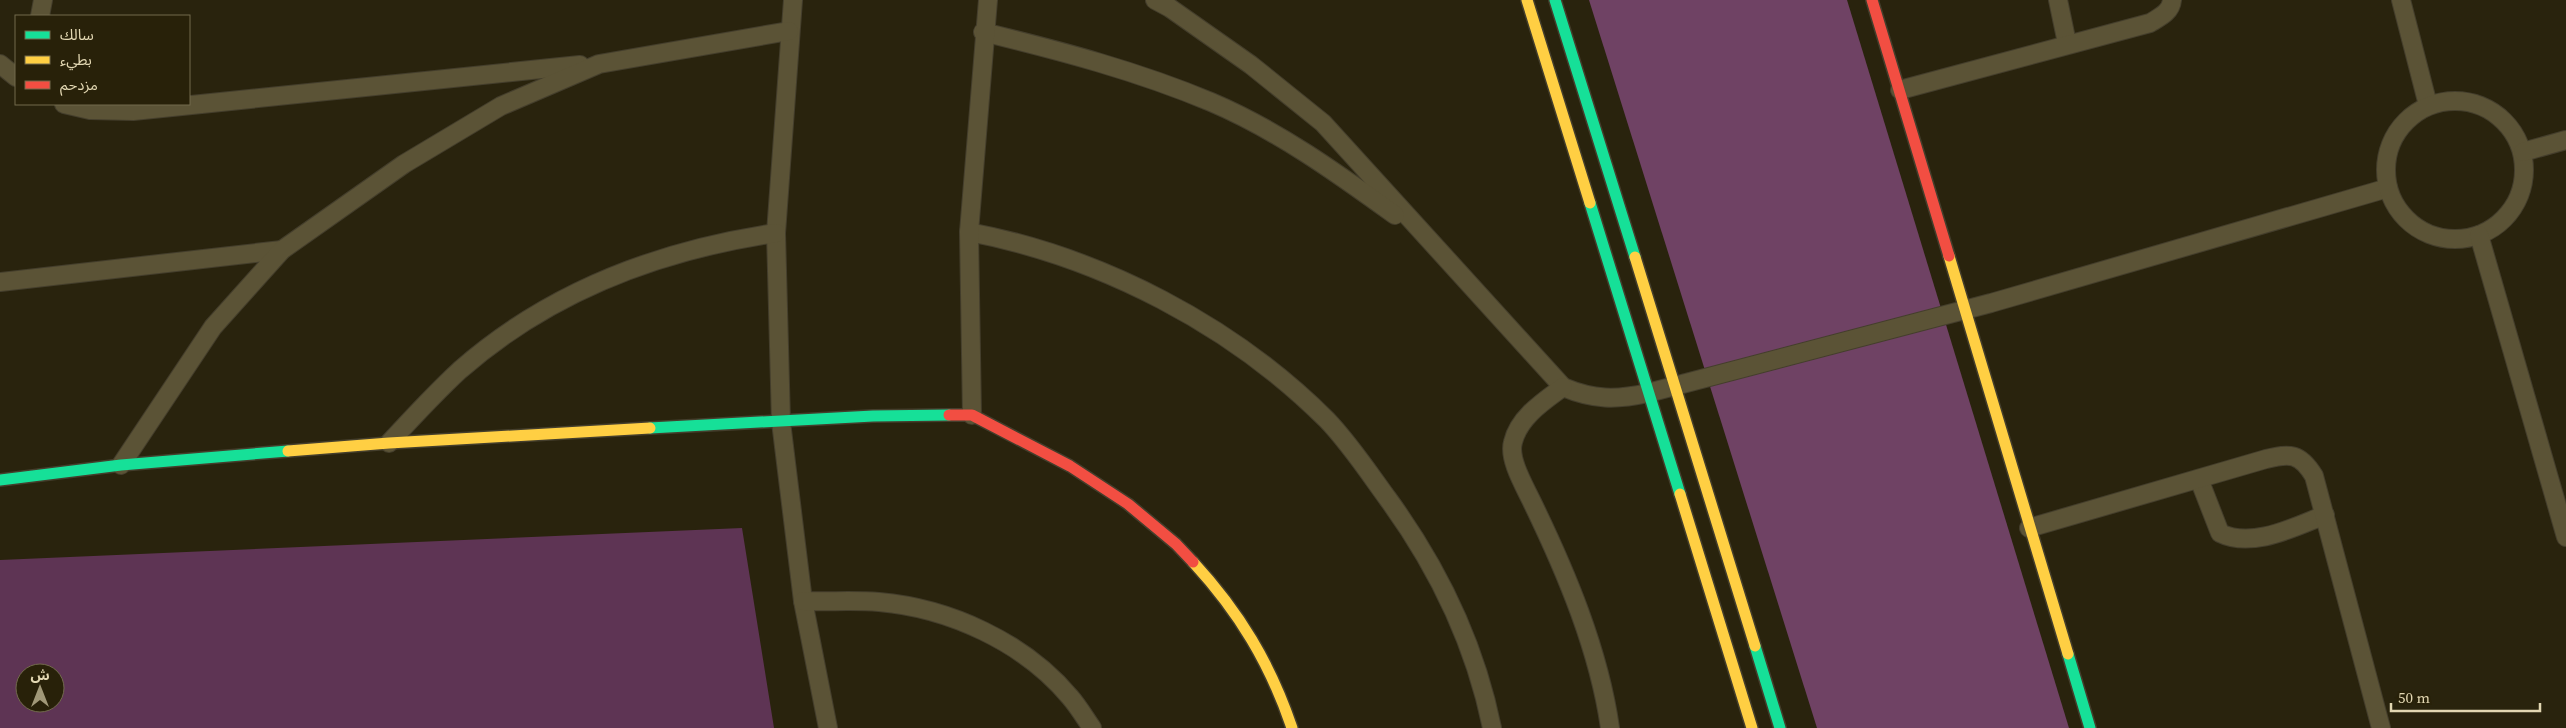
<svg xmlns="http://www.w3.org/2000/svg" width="2566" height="728" font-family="'Source Serif 4','Noto Sans Arabic',serif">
<rect width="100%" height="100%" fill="#29230d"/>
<path fill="#5e3454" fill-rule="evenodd" d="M742 528 774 728H0V560ZM25 673H55V703H25Z"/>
<path fill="#6f4264" d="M1589 0H1847L2069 728H1817Z"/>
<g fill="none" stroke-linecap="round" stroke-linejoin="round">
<defs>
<g id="street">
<path d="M793 0 776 233 781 422 803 601 828 728"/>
<path d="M1155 0 1170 8 1251 65 1323 123 1563 387C1594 400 1616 400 1648 393L1991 303 2388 188"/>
<path d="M2058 0 2067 43"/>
<path d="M2401 0 2428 105"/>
<path d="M40 16 43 0"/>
<path d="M983 32C1061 51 1137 71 1211 102 1277 130 1337 173 1395 215"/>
<path d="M0 64 16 77"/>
<path d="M1900 90 2150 23C2160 17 2171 12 2172 0"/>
<circle cx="2455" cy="170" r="69"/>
<path d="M64 104 90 110 133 111 580 65"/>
<path d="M2523 152 2566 140"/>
<path d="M969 232C1101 257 1232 325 1327 420 1350 444 1369 473 1388 499 1439 569 1475 644 1492 728"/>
<path d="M2479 235 2566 537"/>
<path d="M0 282 282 250"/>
<path d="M1563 387C1544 401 1519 417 1513 442 1508 459 1525 487 1532 502 1566 572 1599 650 1610 728"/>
<path d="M972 415 969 232 988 0"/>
<path d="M389 443C412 418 435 393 460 370 549 292 660 250 776 233"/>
<path d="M121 465 213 327 282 250 404 164 501 106 599 64 789 31"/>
<path d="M2199 479 2220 533C2252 549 2294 527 2325 515"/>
<path d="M2029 528 2266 459C2290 453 2300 453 2314 476L2381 728"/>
<path d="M803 601C828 602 854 600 879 602 949 608 1024 642 1070 697 1078 706 1085 718 1092 728"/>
</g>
<g id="fast">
<path d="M1555 0 1635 257"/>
<path d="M1590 203 1680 494"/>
<path d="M650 428 873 416 949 415"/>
<path d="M0 480 121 465 288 451"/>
<path d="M1755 646 1780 728"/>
<path d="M2068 654 2090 728"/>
</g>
<g id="slow">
<path d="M1527 0 1590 203"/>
<path d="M1949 256 2068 654"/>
<path d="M1635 257 1755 646"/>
<path d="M288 451 389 443 650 428"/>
<path d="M1680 494 1752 728"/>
<path d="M1193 562C1239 612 1270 663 1292 728"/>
</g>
<g id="jam">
<path d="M1872 0 1949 256"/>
<path d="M949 415H972L1070 466 1128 504 1176 544 1193 562"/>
</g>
</defs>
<use href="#street" stroke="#443e2c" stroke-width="20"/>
<use href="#fast" stroke="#443e2c" stroke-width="14"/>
<use href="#slow" stroke="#443e2c" stroke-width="14"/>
<use href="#jam" stroke="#443e2c" stroke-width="14"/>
<use href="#street" stroke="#5b5336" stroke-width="18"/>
<use href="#fast" stroke="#16e098" stroke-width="11"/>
<use href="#slow" stroke="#ffcf43" stroke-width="11"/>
<use href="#jam" stroke="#f24e42" stroke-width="11"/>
</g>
<rect x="15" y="15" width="175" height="90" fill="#282109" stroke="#726a4d"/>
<rect x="25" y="31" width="25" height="8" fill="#16e098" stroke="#726a4d"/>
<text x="60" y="40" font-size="15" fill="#e2d7b2">سالك</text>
<rect x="25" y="56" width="25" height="8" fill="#ffcf43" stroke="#726a4d"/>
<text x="60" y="65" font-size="15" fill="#e2d7b2">بطيء</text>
<rect x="25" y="81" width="25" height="8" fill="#f24e42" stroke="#726a4d"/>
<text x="60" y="90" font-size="15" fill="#e2d7b2">مزدحم</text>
<g transform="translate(40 688)"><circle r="24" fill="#282109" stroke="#726a4d"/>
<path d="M0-4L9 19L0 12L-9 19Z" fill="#a19878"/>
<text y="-8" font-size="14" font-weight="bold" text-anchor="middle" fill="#e2d7b2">ش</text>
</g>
<path d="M2391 703v8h149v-8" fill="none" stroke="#e2d7b2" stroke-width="2.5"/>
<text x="2398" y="703" font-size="15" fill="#e2d7b2" stroke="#282109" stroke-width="4" paint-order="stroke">50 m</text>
</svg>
